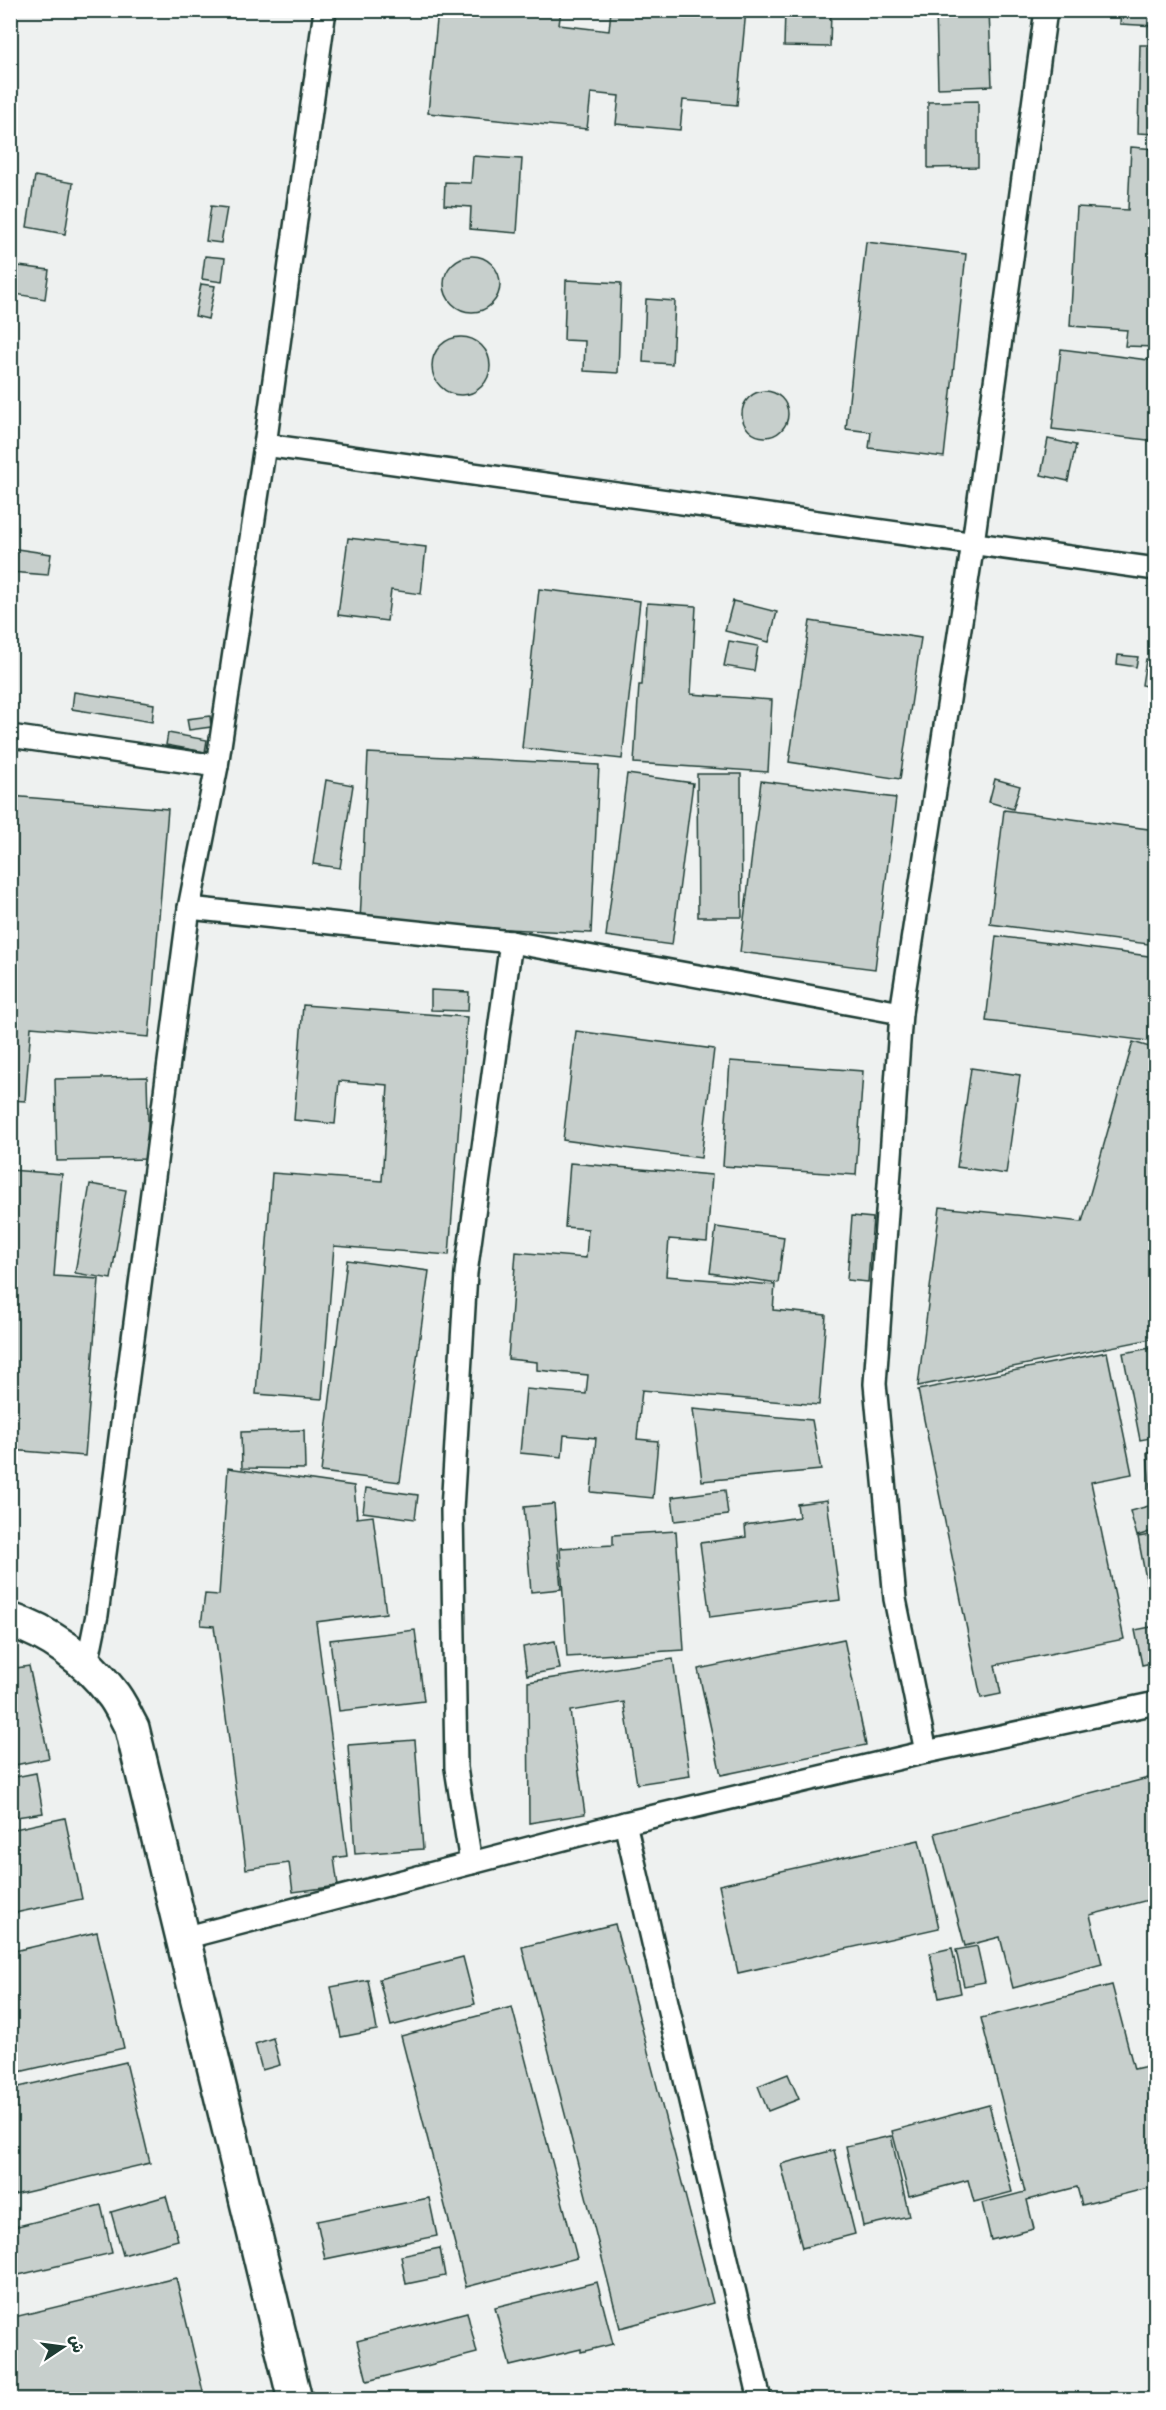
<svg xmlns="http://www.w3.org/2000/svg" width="1166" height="2410" font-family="Sriracha,'Playpen Sans Arabic',sans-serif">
<rect width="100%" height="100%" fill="#fff"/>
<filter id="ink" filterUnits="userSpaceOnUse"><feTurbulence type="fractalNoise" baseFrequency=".0167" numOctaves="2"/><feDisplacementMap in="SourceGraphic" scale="12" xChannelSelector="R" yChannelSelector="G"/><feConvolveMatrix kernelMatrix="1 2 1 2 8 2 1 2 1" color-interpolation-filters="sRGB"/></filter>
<g filter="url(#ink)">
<rect fill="#eef1f0" x="11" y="11" width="1144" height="2388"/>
<g fill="#c7cfcc" stroke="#1f3d34" stroke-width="1.5">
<path d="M438 10H561L559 25 609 31 611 10H746L737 105 683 100 680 130 616 124 619 96 591 93 587 129 428 113Z"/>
<path d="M785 10H831L830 47 784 46Z"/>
<path d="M936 10H989L992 86 938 88Z"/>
<path d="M1121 10H1156V26L1120 24Z"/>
<path d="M1140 45H1156V134L1138 133Z"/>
<path d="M978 101V167L928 168V102Z"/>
<path d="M1131 147 1156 149V347L1125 346 1127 330 1070 326 1077 207 1128 210Z"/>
<path d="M473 156 522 159 517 233 470 229 471 207 444 205 445 182 471 183Z"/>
<path d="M35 176 73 183 65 234 27 227Z"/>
<path d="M211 206 227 208 221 243 206 241Z"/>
<path d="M866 242 966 254 944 457 869 448 871 432 846 429Z"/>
<path d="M205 256 225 258 222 282 202 279Z"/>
<circle cx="472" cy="284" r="28"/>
<path d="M19 266 49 270 45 299 15 294Z"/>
<path d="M566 280 621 283 618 373 584 371 585 341 564 340Z"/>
<path d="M201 284 215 286 208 319 195 316Z"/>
<path d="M646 299 675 301 672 364 643 362Z"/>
<circle cx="461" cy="366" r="29"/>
<path d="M1061 349 1156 361V441L1052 429Z"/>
<circle cx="765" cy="414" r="23"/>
<path d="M1048 439 1076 445 1068 481 1041 475Z"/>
<path d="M348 538 426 547 421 594 391 590 387 621 338 615Z"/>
<path d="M10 548 51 554 48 575 10 572Z"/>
<path d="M539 589 640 601 622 759 522 748Z"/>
<path d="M733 601 777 612 769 642 725 631Z"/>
<path d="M647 603 696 606 691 694 772 700 768 772 634 763 639 685H642Z"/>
<path d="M810 621 921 638 900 779 789 762Z"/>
<path d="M729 641 758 646 754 671 724 666Z"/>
<path d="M1118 655 1138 657 1136 667 1117 664Z"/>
<path d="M1146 659 1156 660V688L1142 685Z"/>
<path d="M74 692 154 704 152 722 72 709Z"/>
<path d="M210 716 211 727 189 730 187 719Z"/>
<path d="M168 733 207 740 205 752 166 745Z"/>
<path d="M368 753 599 765 591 933 360 922Z"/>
<path d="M627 774 693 783 672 945 606 936Z"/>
<path d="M697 774H741L742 917H698Z"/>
<path d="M995 779 1020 786 1013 809 989 802Z"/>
<path d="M326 780 353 785 340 868 313 864Z"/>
<path d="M761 781 896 798 875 969 740 952Z"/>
<path d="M10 796 168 809 149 1037 31 1027 25 1101 10 1100Z"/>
<path d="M1004 810 1156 830V945L990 924Z"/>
<path d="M996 936 1156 957V1042L986 1021Z"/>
<path d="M431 990 469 992 468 1011 431 1010Z"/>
<path d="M303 1005 467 1017 449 1255 334 1246 322 1399 256 1394 272 1173 382 1181 388 1085 339 1081 335 1124 294 1120Z"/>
<path d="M576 1031 714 1049 701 1158 563 1140Z"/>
<path d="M1133 1042 1156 1049V1338L918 1386 940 1207 1082 1222Z"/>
<path d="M730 1061 863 1071 856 1175 723 1166Z"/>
<path d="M971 1068 1020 1075 1006 1174 957 1167Z"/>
<path d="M147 1077 149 1159 57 1161 55 1079Z"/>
<path d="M570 1163 712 1175 707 1242 669 1239 666 1276 775 1285 773 1310 826 1315 819 1405 642 1390 637 1439 658 1441 653 1498 591 1492 596 1438 564 1435 562 1457 520 1453 526 1389 586 1394 588 1375 537 1370V1362L508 1359 516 1252 586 1258 588 1229 565 1227Z"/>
<path d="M10 1170 62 1174 54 1276 99 1279 85 1456 10 1450Z"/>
<path d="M90 1184 126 1190 111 1279 75 1273Z"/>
<path d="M852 1216 873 1218 868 1282 847 1280Z"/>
<path d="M716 1227 784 1237 778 1283 710 1273Z"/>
<path d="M347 1260 429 1271 400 1482 321 1472Z"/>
<path d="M1156 1347V1437L1140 1440 1123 1353Z"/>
<path d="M1107 1352 1132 1474 1091 1482 1124 1639 995 1665 1001 1694 981 1698 918 1390Z"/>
<path d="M693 1409 812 1420 821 1470 702 1481Z"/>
<path d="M304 1430 305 1469 242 1468 241 1432Z"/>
<path d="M1156 1451V1489L1150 1490 1147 1452Z"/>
<path d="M228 1468 354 1486 357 1518 373 1516 386 1613 316 1622 347 1856 334 1858 338 1886 293 1892 289 1863 246 1869 214 1626 201 1625 205 1594 219 1595Z"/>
<path d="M366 1488 418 1495 415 1519 363 1512Z"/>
<path d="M725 1490 728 1515 675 1521 672 1497Z"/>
<path d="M827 1500 840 1600 710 1617 700 1543 746 1537 745 1525 799 1517 797 1504Z"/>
<path d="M554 1504 561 1589 531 1592 524 1507Z"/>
<path d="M1156 1504V1530L1137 1536 1130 1511Z"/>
<path d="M676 1531 684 1650 567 1657 560 1548 613 1545V1535Z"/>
<path d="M1156 1534V1620L1154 1621 1138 1537Z"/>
<path d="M1156 1626V1662L1142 1665 1135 1630Z"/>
<path d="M415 1630 424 1701 339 1711 330 1640Z"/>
<path d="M844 1639 866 1745 721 1775 698 1669Z"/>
<path d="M555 1641 560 1669 527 1675 523 1647Z"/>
<path d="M673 1659 690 1776 637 1784 624 1702 570 1711 585 1814 529 1823 528 1682Z"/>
<path d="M29 1666 49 1758 10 1766V1669Z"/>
<path d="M415 1740 423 1849 355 1854 348 1745Z"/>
<path d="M36 1773 43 1813 10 1818V1778Z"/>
<path d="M1156 1776V1898L1090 1915 1102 1964 1013 1988 1000 1937 965 1946 935 1833Z"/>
<path d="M65 1818 82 1899 10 1914V1830Z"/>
<path d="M919 1840 939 1928 738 1973 719 1885Z"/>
<path d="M615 1924 713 2303 620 2328 522 1947Z"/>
<path d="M97 1932 124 2048 10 2074V1952Z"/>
<path d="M977 1946 985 1982 964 1986 956 1950Z"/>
<path d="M952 1948 961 1993 939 1998 930 1953Z"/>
<path d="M463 1957 475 2004 391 2026 379 1979Z"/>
<path d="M368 1980 377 2030 341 2037 331 1987Z"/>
<path d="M1112 1985 1134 2069 1156 2064V2186L1082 2205 1077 2187 1027 2200 1034 2229 991 2240 982 2203 1025 2192 981 2018Z"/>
<path d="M512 2007 577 2258 466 2287 401 2036Z"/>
<path d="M273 2038 280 2065 262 2070 255 2044Z"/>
<path d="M126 2062 150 2163 10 2196V2089Z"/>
<path d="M788 2074 799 2099 768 2111 758 2086Z"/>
<path d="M989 2105 1012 2192 974 2202 968 2180 909 2196 892 2131Z"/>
<path d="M891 2136 909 2216 863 2226 846 2146Z"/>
<path d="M834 2150 855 2234 802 2248 781 2164Z"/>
<path d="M166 2196 178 2240 123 2255 111 2212Z"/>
<path d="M429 2198 437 2236 325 2259 317 2221Z"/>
<path d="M101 2205 112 2253 10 2277V2228Z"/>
<path d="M440 2248 445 2276 406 2284 401 2256Z"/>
<path d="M176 2278 205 2400H10V2318Z"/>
<path d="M597 2282 613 2344 581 2352V2349L510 2366 495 2307Z"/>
<path d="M467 2312 477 2353 367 2381 357 2341Z"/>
</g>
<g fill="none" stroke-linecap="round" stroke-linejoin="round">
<defs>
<g id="service">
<path d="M265 445 1156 569"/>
<path d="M10 736 217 766"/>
<path d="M189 908 511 942 901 1013"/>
<path d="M87 1664 97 1615 189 908 217 766 265 445 325 10"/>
<path d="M926 1752 895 1599 875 1384 901 1013 973 543 1046 10"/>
<path d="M625 1823 760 2400"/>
<path d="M471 1863 456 1768 452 1510 466 1273 511 942"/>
<path d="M184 1938 625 1823 926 1752 1156 1703"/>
</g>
<path id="tertiary" d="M10 1620C50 1633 86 1659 111 1692 120 1702 125 1716 132 1728L295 2400"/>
</defs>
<use href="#service" stroke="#1f3d34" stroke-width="26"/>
<use href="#tertiary" stroke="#1f3d34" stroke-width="38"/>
<use href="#service" stroke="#fff" stroke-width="21"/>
<use href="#tertiary" stroke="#fff" stroke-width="33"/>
</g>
</g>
<rect width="1166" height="2410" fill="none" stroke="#fff" stroke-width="36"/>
<rect x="18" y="18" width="1130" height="2374" fill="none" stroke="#1f3d34" stroke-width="2" filter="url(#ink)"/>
<g transform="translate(63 2347) rotate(77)" stroke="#ffffff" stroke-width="4.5" paint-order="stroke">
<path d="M0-4.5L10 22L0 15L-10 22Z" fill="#1f3d34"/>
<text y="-9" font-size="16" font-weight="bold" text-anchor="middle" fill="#1f3d34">ش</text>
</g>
</svg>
